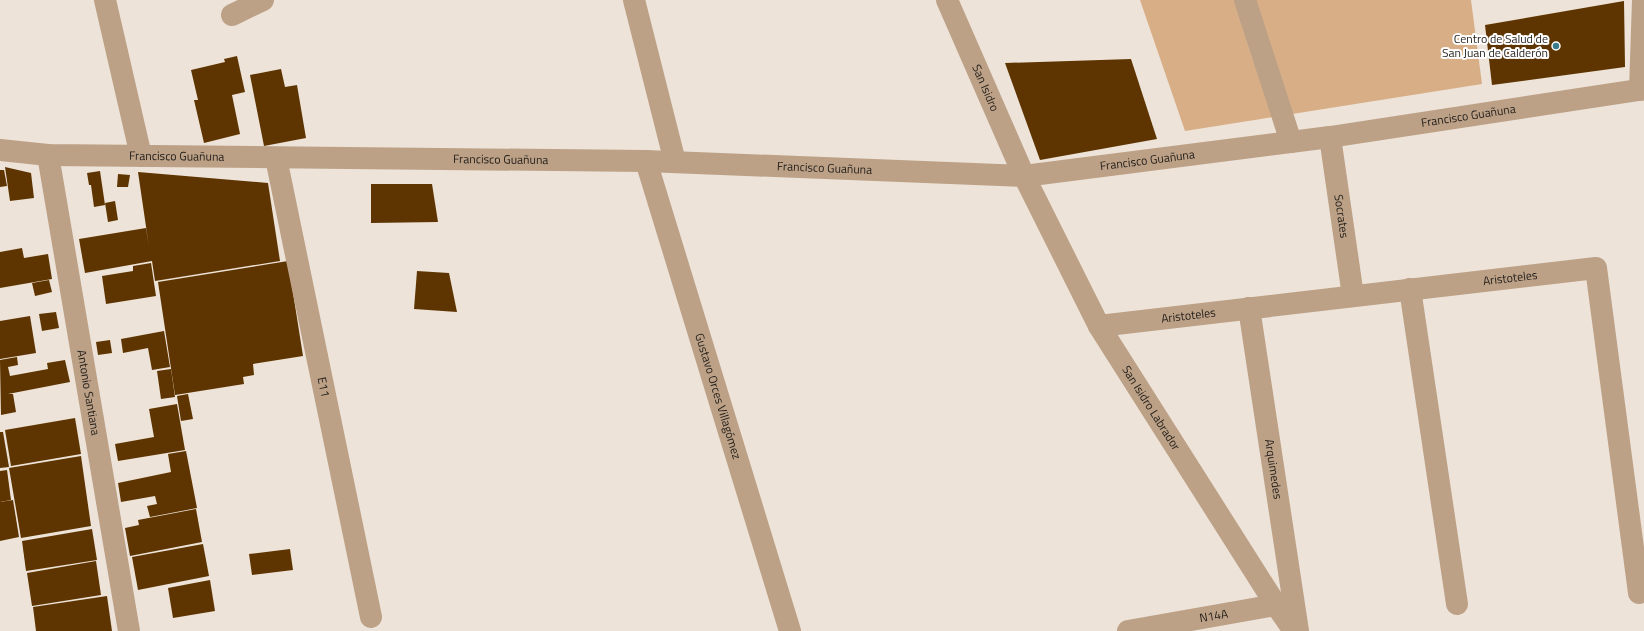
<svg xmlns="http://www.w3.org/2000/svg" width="1644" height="631" font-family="'Titillium Web',sans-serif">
<rect width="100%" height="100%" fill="#eee3d8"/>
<path fill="#d8ae87" d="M1140 0H1471L1482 84 1185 131Z"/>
<g fill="#5e3500">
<path d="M1624 1 1625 67 1492 85 1485 25Z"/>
<path d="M237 56 245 92 232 95 240 134 204 143 194 100H198L191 70 225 62 224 59Z"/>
<path d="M1131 59 1157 139 1040 160 1005 63Z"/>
<path d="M281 69 285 87 297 85 306 138 264 146 250 75Z"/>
<path d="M5 167 31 173 34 198 10 201Z"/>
<path d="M0 170H4L7 186 0 187Z"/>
<path d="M100 171 105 205 94 207 91 185H89L87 173Z"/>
<path d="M138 172 268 183 280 261 155 281 152 261 85 273 79 239 146 228 149 247Z"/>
<path d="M118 174 130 175 128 187H117Z"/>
<path d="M371 184H432L438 222 371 223Z"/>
<path d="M115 201 118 220 108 222 105 203Z"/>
<path d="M22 248 24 258 48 254 52 279 0 288V252Z"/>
<path d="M288 261 303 356 253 364 254 375 243 377 244 384 175 395 158 282Z"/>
<path d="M151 263 156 296 106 304 102 276 133 271V266Z"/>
<path d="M417 271 449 273 457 312 414 309Z"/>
<path d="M49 280 52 292 35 296 32 283Z"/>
<path d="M56 312 59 328 42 331 39 314Z"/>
<path d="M30 316 36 353 0 359V321Z"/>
<path d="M164 331 170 367 152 370 148 348 123 353 121 339Z"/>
<path d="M110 340 112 353 98 355 96 342Z"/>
<path d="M17 357 18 365 8 367 10 376 48 369 47 363 65 360 70 382 8 394H13L16 412 1 415 0 360Z"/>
<path d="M171 369 175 397 161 399 157 371Z"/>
<path d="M188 394 193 419 181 421 177 396Z"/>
<path d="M177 404 185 450 118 461 115 444 154 437 149 409Z"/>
<path d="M75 418 81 454 11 466 5 430Z"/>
<path d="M0 432H3L9 467 0 468Z"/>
<path d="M186 451 197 508 150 517 147 506 157 504 155 496 121 502 118 483 171 472 168 454Z"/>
<path d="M81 456 91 526 21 538 9 468Z"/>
<path d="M7 470 11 500 0 502V471Z"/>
<path d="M13 500 19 537 0 541V502Z"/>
<path d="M196 509 202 542 130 556 125 528 139 525 138 520Z"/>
<path d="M92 529 97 560 26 571 22 541Z"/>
<path d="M203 544 209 576 138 590 132 557Z"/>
<path d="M290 549 293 570 252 575 249 554Z"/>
<path d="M96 561 101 595 32 606 27 573Z"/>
<path d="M210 580 215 611 173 618 168 588Z"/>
<path d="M107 596 112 631H36L33 607Z"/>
</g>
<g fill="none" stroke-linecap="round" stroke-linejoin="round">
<g stroke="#bca187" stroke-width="22">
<path d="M105 0 141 156"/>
<path d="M634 0 675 162"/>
<path id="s1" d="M947 0 1024 176 1099 326 1276 605 1294 631"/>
<path d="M1245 0 1291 142"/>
<path d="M232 15 263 0"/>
<path d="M1640 90 1643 0"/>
<path id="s2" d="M1330 137 1353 296"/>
<path id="s3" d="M0 150 48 155 646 161 1024 176 1330 137 1644 89"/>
<path id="s4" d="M48 155 129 631"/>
<path id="s5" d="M276 158 371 617"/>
<path id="s6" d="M646 161 790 631"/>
<path d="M1410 289 1457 604"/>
<path id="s7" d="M1249 308 1298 631"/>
<path id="s8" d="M1099 326 1596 268 1639 593"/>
<path id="s9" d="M1128 631 1276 605"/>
</g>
</g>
<circle fill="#387c8b" stroke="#fff" stroke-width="1.5" cx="1556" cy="46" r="4"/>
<g text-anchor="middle" stroke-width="4" stroke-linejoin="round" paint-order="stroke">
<g font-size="12" fill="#221e1a" stroke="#fff" text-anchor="end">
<text x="1548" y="43">Centro de Salud de<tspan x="1548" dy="14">San Juan de Calderón</tspan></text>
</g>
<g font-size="12" fill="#221e1a" stroke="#fff">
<text dy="4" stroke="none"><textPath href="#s1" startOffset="96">San Isidro</textPath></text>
<text dy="4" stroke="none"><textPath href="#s3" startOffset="1473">Francisco Guañuna</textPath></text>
<text dy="4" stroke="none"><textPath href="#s3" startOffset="177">Francisco Guañuna</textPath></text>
<text dy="4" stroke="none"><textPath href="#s3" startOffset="501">Francisco Guañuna</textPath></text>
<text dy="4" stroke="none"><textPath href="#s3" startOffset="1149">Francisco Guañuna</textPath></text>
<text dy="4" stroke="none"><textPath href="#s3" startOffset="825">Francisco Guañuna</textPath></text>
<text dy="4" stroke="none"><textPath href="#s2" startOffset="80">Socrates</textPath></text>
<text dy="4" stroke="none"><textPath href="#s8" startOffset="414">Aristoteles</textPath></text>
<text dy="4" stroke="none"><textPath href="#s8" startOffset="90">Aristoteles</textPath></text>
<text dy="4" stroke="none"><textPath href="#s5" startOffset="234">E11</textPath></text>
<text dy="4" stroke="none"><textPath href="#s4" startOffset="241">Antonio Santiana</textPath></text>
<text dy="4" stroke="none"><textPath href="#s6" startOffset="246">Gustavo Orces Villagómez</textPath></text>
<text dy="4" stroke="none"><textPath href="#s1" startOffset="457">San Isidro Labrador</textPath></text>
<text dy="4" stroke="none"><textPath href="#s7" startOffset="163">Arquimedes</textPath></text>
<text dy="4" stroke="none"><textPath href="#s9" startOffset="87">N14A</textPath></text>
</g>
</g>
</svg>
